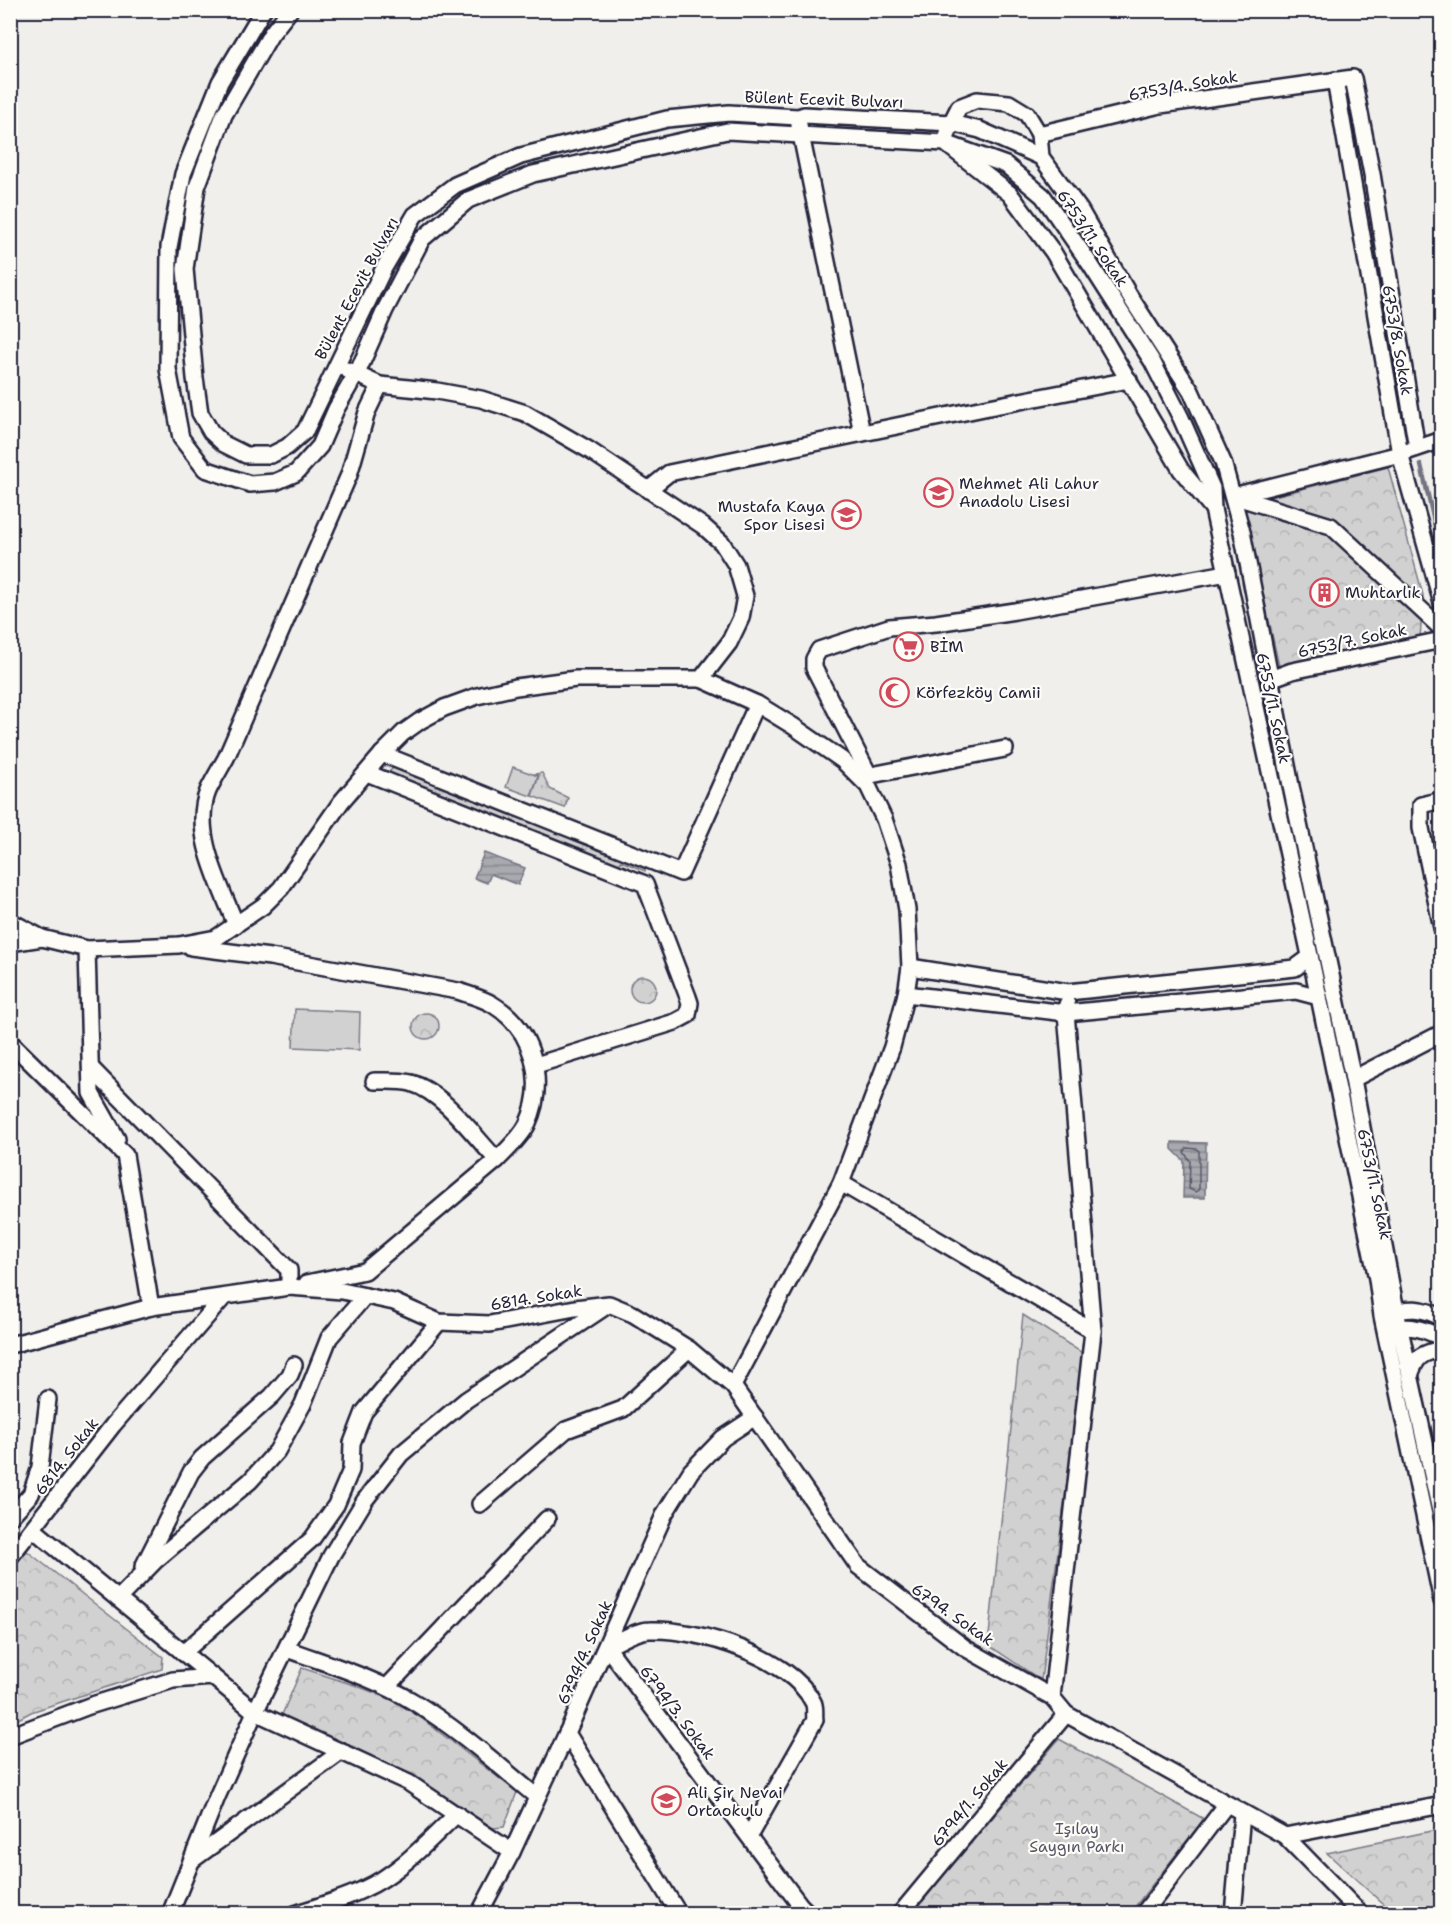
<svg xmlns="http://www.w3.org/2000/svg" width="1452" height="1924" font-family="'Shantell Sans',sans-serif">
<defs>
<pattern id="grass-tufts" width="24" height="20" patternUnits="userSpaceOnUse" patternTransform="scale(1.5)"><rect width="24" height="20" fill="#d2d1d1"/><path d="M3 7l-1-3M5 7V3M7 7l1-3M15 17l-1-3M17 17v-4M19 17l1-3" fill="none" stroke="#b4b3b4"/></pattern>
<pattern id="park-crowns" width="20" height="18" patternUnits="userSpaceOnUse" patternTransform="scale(1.5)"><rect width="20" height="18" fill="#d2d1d1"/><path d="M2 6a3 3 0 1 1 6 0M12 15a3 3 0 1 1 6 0" fill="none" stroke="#b4b3b4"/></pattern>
<pattern id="water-rules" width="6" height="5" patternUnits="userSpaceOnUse" patternTransform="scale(1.5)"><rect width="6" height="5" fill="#a9a9b0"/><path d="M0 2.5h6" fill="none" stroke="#898990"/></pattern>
</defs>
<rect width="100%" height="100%" fill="#f0efec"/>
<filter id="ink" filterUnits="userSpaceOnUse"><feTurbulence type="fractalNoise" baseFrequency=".0167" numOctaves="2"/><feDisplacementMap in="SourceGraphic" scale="12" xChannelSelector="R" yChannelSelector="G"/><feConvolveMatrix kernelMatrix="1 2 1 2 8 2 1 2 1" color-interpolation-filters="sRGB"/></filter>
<g filter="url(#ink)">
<g fill="url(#grass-tufts)" stroke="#7a7a86" stroke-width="1.5">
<path d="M394 767 646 867 645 871 621 861 619 865 387 774Z"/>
<path d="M542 773 550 789 568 798 565 808 532 796 539 776 535 774Z"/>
</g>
<g fill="url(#park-crowns)" stroke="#7a7a86" stroke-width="1.5">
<path d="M1388 467 1423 595 1420 639 1279 666 1243 504Z"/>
<circle cx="643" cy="989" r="13"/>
<circle cx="426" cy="1026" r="13"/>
<path d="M1023 1315 1084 1354 1041 1680 988 1645Z"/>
<path d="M27 1551 163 1657 162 1669 31 1712 11 1723V1569Z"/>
<path d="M302 1668 357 1686 395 1701 421 1718 517 1792 504 1827 493 1828 413 1776 342 1742 281 1717Z"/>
<path d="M1059 1739 1204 1819 1130 1913H912Z"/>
<path d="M1441 1829V1913H1393L1327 1853Z"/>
</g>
<g fill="#d2d1d1" stroke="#7a7a86" stroke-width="1.5">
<path d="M513 767 538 776 531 796 506 787Z"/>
<path d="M295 1009 360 1012 359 1050 293 1047Z"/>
</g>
<g fill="url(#water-rules)" stroke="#737381" stroke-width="1.5">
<path d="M484 853 525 868 518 885 491 874 487 883 474 878Z"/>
<path d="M1172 1142 1206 1143 1205 1198H1183L1184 1161 1172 1149Z"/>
</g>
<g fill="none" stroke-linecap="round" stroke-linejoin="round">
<path stroke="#58586a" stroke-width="1.5" d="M1187 1148 1197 1149 1199 1151V1189L1196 1192 1189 1189 1190 1161 1184 1152Z"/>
<path stroke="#737381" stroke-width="4.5" d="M1421 465 1442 556"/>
<defs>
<g id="minor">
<path d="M263 10 220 82 183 174 169 247 168 369 181 438 205 469 250 484 275 482 296 473 320 446 336 409 359 369 385 310 422 239 468 200 533 174 727 131 945 143 1010 194 1053 252 1181 470 1213 509"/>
<path d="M290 10 271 34 224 115 197 187 185 269 195 378 200 413 211 432 224 444 246 455H271L287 447 305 431 384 268 415 215 455 185 521 156 667 119 729 113 798 117 804 115 951 123 980 130 1041 157"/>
<path d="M1335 80 1400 454 1442 603"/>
<path d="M799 125 862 433"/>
<path d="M1039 134 1160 105 1353 78 1372 174 1417 448"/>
<path d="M648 490 669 473 989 407 1129 380"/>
<path d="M1233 496 1331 526 1442 629"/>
<path d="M1233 496 1400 454 1442 440"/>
<path d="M701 679 757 704 793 726 842 760 868 786 884 819 899 864 907 910 910 967 906 994 892 1047 841 1183 733 1386"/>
<path d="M1270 679 1292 671 1442 640"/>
<path d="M382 754 681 873 757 704"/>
<path d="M367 773 645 884 688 997 690 1003 688 1015 675 1022 536 1065"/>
<path d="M869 775 814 668V659L819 650 889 627 936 623 1015 611 1227 573"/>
<path d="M861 777 1005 749"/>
<path d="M1442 800 1421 805V828L1442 928"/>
<path d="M10 921 42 938 87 949 179 945 216 938 263 906 281 888 341 802 382 754 403 733 420 721 444 708 477 696 516 687 576 679H701L729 643 741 618 745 596 736 565 722 543 703 526 589 450 525 413 481 399 437 391 380 385 347 370"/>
<path d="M236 925C221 886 191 833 208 791 213 780 220 769 226 758L349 475 367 412 380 385"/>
<path d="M10 943 42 938"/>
<path d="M191 947 270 957 458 991C469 995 482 998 492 1004 534 1029 547 1082 527 1125 520 1138 508 1149 497 1160L365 1271 307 1283"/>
<path d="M87 949 91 1093 117 1139"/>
<path d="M910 967 1068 992 1295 968 1310 957"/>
<path d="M906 994 1066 1013 1296 991 1319 997"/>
<path d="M1067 1004 1066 1013 1093 1331"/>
<path d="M10 1042 125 1155 151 1307"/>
<path d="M91 1068 289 1270V1287"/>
<path d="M1353 1079 1442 1033"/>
<path d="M374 1081C386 1081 400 1080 411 1083 443 1092 474 1136 497 1160"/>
<path d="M841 1183 1093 1331 1052 1697"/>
<path d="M1388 1314C1407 1307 1423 1307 1442 1318"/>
<path d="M1391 1332C1407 1322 1426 1330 1442 1338"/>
<path d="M10 1345 151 1307 289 1287 342 1291 394 1302 439 1322 490 1324 575 1308 609 1304 633 1314 689 1349 733 1386 858 1566 965 1648 1052 1697 1066 1714 1285 1836 1361 1914"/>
<path d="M1410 1376C1416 1356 1422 1353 1442 1349"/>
<path d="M480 1504 566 1430 623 1409 689 1349"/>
<path d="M10 1517 31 1494 40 1467 48 1399"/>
<path d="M1442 1520 1396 1311 1353 1079 1292 791 1242 532 1223 462 1191 391 1129 295 1080 210 1041 157 1039 134 1027 114 1009 103 977 100 959 107 951 123 945 143 1006 165 1043 196 1090 264 1152 361 1181 418 1212 488 1213 509 1319 997 1377 1279 1382 1316 1442 1601"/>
<path d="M33 1529 213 1677"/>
<path d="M10 1557 113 1425 223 1298"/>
<path d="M143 1567 191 1472 202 1458 272 1396 290 1375 294 1365"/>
<path d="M118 1599 156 1560 250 1481 277 1451 303 1404 329 1338 365 1296"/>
<path d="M287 1649C330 1665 375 1678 414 1702 458 1729 497 1764 537 1797"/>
<path d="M183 1653 312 1539 336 1505 351 1470 352 1443 364 1412 439 1322"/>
<path d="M387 1687 547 1519"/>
<path d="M10 1736 89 1706 173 1680 213 1677 255 1712 409 1783 512 1852"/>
<path d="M749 1836 815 1720C814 1714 816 1707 813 1702 791 1657 697 1628 650 1630 636 1630 620 1641 607 1647L800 1905 809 1914"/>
<path d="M1285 1836 1442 1805"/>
<path d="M191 1861 342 1751"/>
<path d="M170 1914 217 1797 255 1712 331 1556 365 1500 401 1454 466 1400 605 1307"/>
<path d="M295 1914C318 1906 342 1900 364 1889 400 1873 429 1840 457 1814"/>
<path d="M479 1914 512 1852 567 1733"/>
<path d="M679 1914 567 1733 665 1513 691 1471 723 1438 755 1417"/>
<path d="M900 1914 1066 1714"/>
<path d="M1143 1914 1226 1805"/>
<path d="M1233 1914 1242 1814"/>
</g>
</defs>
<use href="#minor" stroke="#22223b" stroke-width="20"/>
<use href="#minor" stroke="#fdfcf7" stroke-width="15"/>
</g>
</g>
<defs>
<symbol id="school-ring" viewBox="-11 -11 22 22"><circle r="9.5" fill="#fdfcf7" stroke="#d1495b" stroke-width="1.5"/><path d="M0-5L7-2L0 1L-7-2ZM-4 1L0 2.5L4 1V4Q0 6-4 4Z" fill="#d1495b"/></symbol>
<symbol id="building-ring" viewBox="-11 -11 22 22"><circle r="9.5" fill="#fdfcf7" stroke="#d1495b" stroke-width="1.5"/><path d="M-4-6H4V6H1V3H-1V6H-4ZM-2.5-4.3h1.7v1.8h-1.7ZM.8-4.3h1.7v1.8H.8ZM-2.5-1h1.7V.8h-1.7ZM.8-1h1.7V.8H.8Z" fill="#d1495b"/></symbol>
<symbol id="supermarket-ring" viewBox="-11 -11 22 22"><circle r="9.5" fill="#fdfcf7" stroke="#d1495b" stroke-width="1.5"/><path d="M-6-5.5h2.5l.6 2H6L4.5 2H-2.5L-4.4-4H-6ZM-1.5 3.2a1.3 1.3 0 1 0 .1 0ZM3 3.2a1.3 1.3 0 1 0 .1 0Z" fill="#d1495b"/></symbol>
<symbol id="mosque-ring" viewBox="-11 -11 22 22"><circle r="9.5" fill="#fdfcf7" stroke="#d1495b" stroke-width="1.5"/><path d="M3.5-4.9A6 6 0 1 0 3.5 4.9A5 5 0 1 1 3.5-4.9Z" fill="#d1495b"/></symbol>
</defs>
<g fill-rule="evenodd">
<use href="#school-ring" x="922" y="476" width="33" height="33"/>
<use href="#school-ring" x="830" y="498" width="33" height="33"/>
<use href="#building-ring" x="1308" y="576" width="33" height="33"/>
<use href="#supermarket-ring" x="892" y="630" width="33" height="33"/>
<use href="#mosque-ring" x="878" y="676" width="33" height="33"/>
<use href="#school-ring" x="650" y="1784" width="33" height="33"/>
</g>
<g text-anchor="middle" stroke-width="4.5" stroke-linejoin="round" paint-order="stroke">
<g font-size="16" fill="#22223b" stroke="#fdfcf7">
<text transform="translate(1183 85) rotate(-10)" y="6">6753/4. Sokak</text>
<text transform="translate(824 99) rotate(2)" y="6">Bülent Ecevit Bulvarı</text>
<text transform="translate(1093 238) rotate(56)" y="6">6753/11. Sokak</text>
<text transform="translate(356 288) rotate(-62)" y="6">Bülent Ecevit Bulvarı</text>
<text transform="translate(1398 340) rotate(80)" y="6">6753/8. Sokak</text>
<text transform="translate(1352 640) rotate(-12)" y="6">6753/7. Sokak</text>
<text transform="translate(1274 708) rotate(78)" y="6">6753/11. Sokak</text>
<text transform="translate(1375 1184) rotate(78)" y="6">6753/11. Sokak</text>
<text transform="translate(536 1297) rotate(-9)" y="6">6814. Sokak</text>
<text transform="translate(66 1456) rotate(-52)" y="6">6814. Sokak</text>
<text transform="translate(953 1614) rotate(35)" y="6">6794. Sokak</text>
<text transform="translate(584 1652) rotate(-66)" y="6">6794/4. Sokak</text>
<text transform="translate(678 1712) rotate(53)" y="6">6794/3. Sokak</text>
<text transform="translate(969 1802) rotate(-50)" y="6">6794/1. Sokak</text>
</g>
<g font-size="16" fill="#22223b" stroke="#fdfcf7" text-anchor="start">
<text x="959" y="489">Mehmet Ali Lahur<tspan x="959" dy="18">Anadolu Lisesi</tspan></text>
<text x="825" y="512" text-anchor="end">Mustafa Kaya<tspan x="825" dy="18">Spor Lisesi</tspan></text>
<text x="1345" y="598">Muhtarlık</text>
<text x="930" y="652">BİM</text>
<text x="916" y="698">Körfezköy Camii</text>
<text x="687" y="1798">Ali Şir Nevai<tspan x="687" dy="18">Ortaokulu</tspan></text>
</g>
<g font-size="16" fill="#575768" stroke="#fdfcf7">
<text x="1077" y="1834">Işılay<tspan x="1077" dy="18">Saygın Parkı</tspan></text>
</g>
</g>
<rect width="1452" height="1924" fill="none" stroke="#fdfcf7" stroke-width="36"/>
<rect x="18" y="18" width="1416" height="1888" fill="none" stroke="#22223b" stroke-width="2" filter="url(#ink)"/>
</svg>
